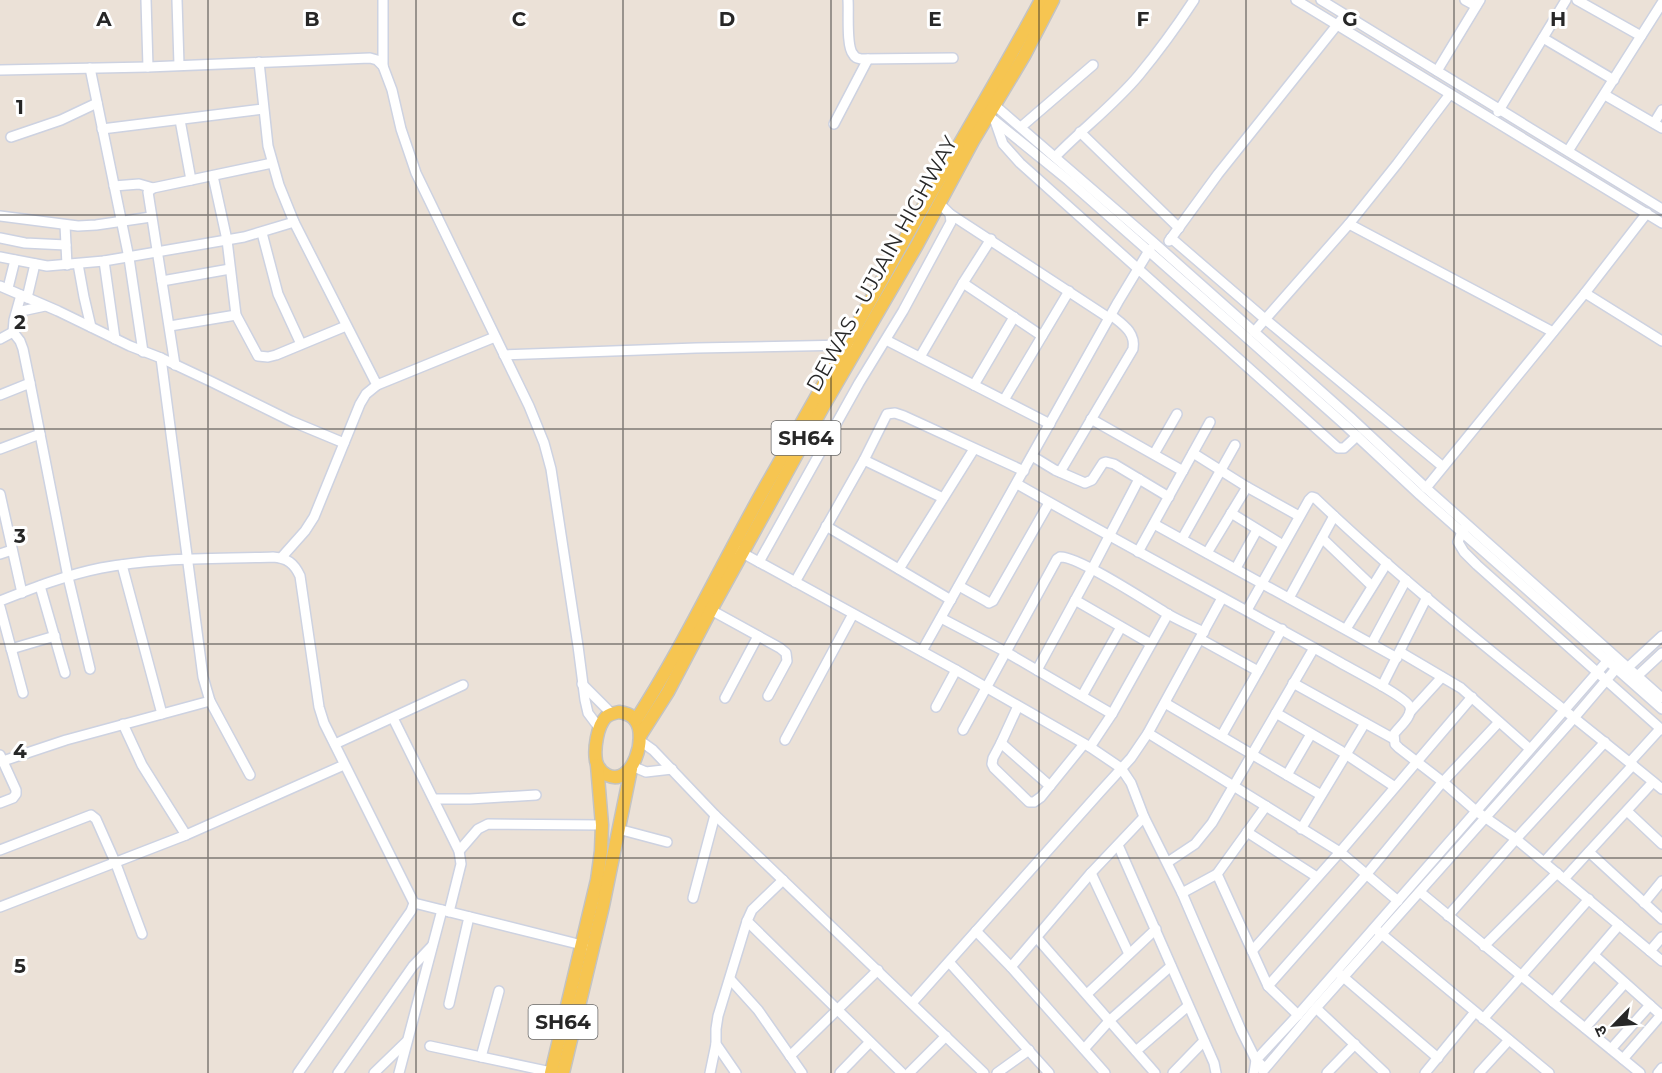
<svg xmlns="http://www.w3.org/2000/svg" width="1662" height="1073" font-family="Montserrat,'Noto Sans Devanagari',sans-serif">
<rect width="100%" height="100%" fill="#ebe1d7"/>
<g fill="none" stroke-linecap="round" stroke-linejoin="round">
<defs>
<g id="minor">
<path d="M146 0 148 67"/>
<path d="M177 0 179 65"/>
<path d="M383 0V66"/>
<path d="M848 0C849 12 846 46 853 54 855 58 857 58 861 59L953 58"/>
<path d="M1296 0 1662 223"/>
<path d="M1321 0 1662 209"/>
<path d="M1465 0 1476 6"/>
<path d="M1577 0 1641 36"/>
<path d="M1543 38 1614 80"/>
<path d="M259 62 268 146 279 185 294 222 377 385"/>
<path d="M90 68 129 258 143 352"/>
<path d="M0 70 148 67 370 58 377 60 383 66 392 90 401 129 416 173 529 406 544 443 551 469 578 646 585 700 588 713 600 729"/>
<path d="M1437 71 1480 0"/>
<path d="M1605 95 1662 128"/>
<path d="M991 102 1153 242 1350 417 1426 488 1662 698"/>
<path d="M984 112 1068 180 1244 335 1344 424 1420 495 1662 709"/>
<path d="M1498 112 1566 0"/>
<path d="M180 120 191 180"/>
<path d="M995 121 1003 144 1020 163 1338 448H1344L1357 436"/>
<path d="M1654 123 1662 110"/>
<path d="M834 124 868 59"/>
<path d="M1021 127 1093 65"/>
<path d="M102 129 263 109"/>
<path d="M1080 132 1179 228"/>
<path d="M11 137 61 120 97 103"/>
<path d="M1568 151 1662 3"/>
<path d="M1055 157C1082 129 1114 105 1139 75 1158 52 1177 26 1194 0"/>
<path d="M213 176 227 240 236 315 258 356 268 357 276 355 346 326"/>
<path d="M114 186 139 184 153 188"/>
<path d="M950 214 1109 318"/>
<path d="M0 216 78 226 96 225 151 217"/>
<path d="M1349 224 1553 332"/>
<path d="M65 225 67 265"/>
<path d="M262 233 278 294 301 344"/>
<path d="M0 238 25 243 66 245"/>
<path d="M1171 238 1265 319 1442 466"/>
<path d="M1169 241 1218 174 1341 20"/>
<path d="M0 257 47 266 104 261 244 237 294 222"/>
<path d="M104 261 115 339"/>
<path d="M78 264 84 297 91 327"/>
<path d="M162 281 230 269"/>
<path d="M963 283 1042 336"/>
<path d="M0 286 58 311 130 346 161 358 212 382 291 421 344 443"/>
<path d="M8 288 15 260"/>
<path d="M1585 293 1662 341"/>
<path d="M21 295 14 320 13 332 20 341 23 349 30 383"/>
<path d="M27 298 35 264"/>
<path d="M17 312 45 306"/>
<path d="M170 326 236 315"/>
<path d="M1254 332 1349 224 1397 164 1450 94"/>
<path d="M0 339 13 332"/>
<path d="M886 340 1050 424"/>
<path d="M504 355 696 348 849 345"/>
<path d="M920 357 963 283 991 239"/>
<path d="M161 358 203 677 210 701 250 775"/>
<path d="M175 365 148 192 153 188 272 163"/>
<path d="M974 385 1014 317"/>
<path d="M0 395 30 383 68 577 90 669"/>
<path d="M1004 400 1069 291"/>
<path d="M1091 419 1183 471"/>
<path d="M0 449 40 434"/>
<path d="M1193 453 1247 487 1299 516"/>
<path d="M1154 454 1177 414"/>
<path d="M1032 456 1055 470 1085 483 1092 480 1103 463 1106 462 1114 464 1169 497"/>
<path d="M864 460 943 498"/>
<path d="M1060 472 1133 349C1136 332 1122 324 1111 315"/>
<path d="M1017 484C1124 545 1234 603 1341 663 1353 670 1408 698 1410 707 1413 716 1399 727 1394 734L1395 744 1399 748 1443 782 1476 811 1516 839 1662 961"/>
<path d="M1426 488 1585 293 1647 213"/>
<path d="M0 494 22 593"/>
<path d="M1231 513 1283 545"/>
<path d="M1154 524 1397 658"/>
<path d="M826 526 951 600"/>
<path d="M1465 528 1461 534 1458 542 1464 552 1477 565 1662 730"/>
<path d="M1322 538 1372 586"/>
<path d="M1182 539 1235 445"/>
<path d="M737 550 956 670 1090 747 1121 768 1131 783 1144 817 1182 893 1241 1030 1256 1060 1265 1068"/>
<path d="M1138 552 1210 422"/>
<path d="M1207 553 1247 487"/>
<path d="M0 554 12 550"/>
<path d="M281 558 305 531 314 517 360 404 366 394 377 385 495 337"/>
<path d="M759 562 859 383 903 311 951 222 950 214 939 203"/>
<path d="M122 565 162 714"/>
<path d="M1236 568 1257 530"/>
<path d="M899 569 974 449"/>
<path d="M795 582 864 460 887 414 895 413 904 416 1024 471"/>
<path d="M40 586 65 673"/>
<path d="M959 586 986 601 989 603 993 601 1049 503"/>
<path d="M1289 598 1334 516"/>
<path d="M1075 600 1151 644"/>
<path d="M0 601C33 588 66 575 101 568 157 557 216 559 273 557 287 558 294 563 300 576L319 707 324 723 414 903 411 911 298 1073"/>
<path d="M0 607 23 693"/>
<path d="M711 610 780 648 786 653 787 661 768 696"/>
<path d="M1247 610 1309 500 1312 497 1315 498C1424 602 1545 693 1662 789"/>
<path d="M941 618 1006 652 1112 714"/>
<path d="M1346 629 1387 563"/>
<path d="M1200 639 1258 671"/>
<path d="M1372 643 1406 580"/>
<path d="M11 649 55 636"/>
<path d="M922 651 1118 302 1150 249"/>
<path d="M1400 652 1461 688 1530 749"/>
<path d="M1037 670 1092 569 1139 479"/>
<path d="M1623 672 1662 636"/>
<path d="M1633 680 1662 653"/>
<path d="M1293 683 1394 739"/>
<path d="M582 684 612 714"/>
<path d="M1382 686 1427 597"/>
<path d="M1082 696 1121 627"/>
<path d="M725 698 758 636"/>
<path d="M1165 703 1321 795"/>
<path d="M1018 706 1001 743 993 758 992 764 994 768 1029 802H1034L1041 797 1084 744"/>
<path d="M936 707 956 670"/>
<path d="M1410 712 1442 677"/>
<path d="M1276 713 1341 751 1395 787"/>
<path d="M393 718 459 851 461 864 449 912"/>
<path d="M123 724 142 765 186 835"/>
<path d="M963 730 1057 559 1060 557C1076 555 1148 602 1166 613 1178 620 1191 626 1204 632"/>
<path d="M1148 733 1340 852 1398 901"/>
<path d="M1222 735 1282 629"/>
<path d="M639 740 653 750 715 815 984 1073"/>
<path d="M785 740 853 614"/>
<path d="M1001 743 1050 786"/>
<path d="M335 744 463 685"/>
<path d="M1090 747 1112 714 1168 614"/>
<path d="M0 755 16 790V794L13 798 0 803"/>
<path d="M3 761 66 740 210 701"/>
<path d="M1630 762 1660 729"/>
<path d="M632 766 646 772 672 769"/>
<path d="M1287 775 1311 734"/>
<path d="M434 799H470L536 795"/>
<path d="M1627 811 1662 844"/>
<path d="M618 829 667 842"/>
<path d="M1301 829 1365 723"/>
<path d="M1247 832 1317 877"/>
<path d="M1118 845 1214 1063 1216 1073"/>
<path d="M0 850 91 815 96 819 116 864 142 934"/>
<path d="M459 851 478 829 488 824 602 825"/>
<path d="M1589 852 1662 919"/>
<path d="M1168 862 1195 844 1212 823 1314 648"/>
<path d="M1544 862 1633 765"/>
<path d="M1091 873 1129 954"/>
<path d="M1217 874 1266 806"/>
<path d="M1564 879 1653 782"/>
<path d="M1420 892 1553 1002"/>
<path d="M1182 893 1217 874 1268 986 1366 875 1440 785 1499 722"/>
<path d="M693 898 715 815"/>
<path d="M414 903 586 946"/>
<path d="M1644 903 1662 881"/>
<path d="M0 907 186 835 344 765"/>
<path d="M1448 916 1516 839 1605 742"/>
<path d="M747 921 902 1073"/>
<path d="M1619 925 1553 1002 1623 1059"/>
<path d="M976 931 1011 967"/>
<path d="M1378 931 1549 1073"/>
<path d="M1037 938 1155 1073"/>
<path d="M1484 946 1557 873"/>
<path d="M1252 951 1340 852 1472 697"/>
<path d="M1650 951 1662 937"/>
<path d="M1594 955 1661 1015"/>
<path d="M949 962 1049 1073"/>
<path d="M1341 975 1438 1058"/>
<path d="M730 979 758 1010 802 1073"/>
<path d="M1268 986 1298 1015"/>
<path d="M1087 994 1156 929"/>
<path d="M912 1003 1100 792 1131 758 1148 733 1222 598"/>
<path d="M449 1004 469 917"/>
<path d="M1316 1008 1385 1073"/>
<path d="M1483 1019 1589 899"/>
<path d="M1585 1028 1625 983"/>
<path d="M430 1046 551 1072"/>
<path d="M1084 1049 1110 1020 1171 966"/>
<path d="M1611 1049 1650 1005"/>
<path d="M1136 1051 1188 1006"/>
<path d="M790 1056 878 970"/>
<path d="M481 1057 499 991"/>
<path d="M1263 1071 1316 1008 1574 718 1620 664"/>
<path d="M338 1073 413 966 432 946"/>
<path d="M374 1073 406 1042"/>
<path d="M399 1073 442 910"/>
<path d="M710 1073 716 1044"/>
<path d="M736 1073 716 1044V1029L718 1016 747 921 752 910 783 880"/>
<path d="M840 1073 870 1042"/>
<path d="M909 1073 946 1036"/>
<path d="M997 1073 1029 1050"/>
<path d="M1105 1073 1011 967 1091 873 1144 817"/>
<path d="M1173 1073 1204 1041"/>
<path d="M1254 1073 1256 1060 1298 1015 1609 659"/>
<path d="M1327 1073 1355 1044"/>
<path d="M1425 1073 1475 1012"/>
<path d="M1479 1073 1509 1040"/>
<path d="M1640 1073 1623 1059 1662 1014"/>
<path d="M1658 1073 1662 1068"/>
</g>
<g id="major">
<path d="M619 712C625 713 631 714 635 720 648 735 633 788 607 775 601 772 598 768 596 761 594 749 597 726 606 717 610 714 614 713 619 712Z"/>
<path d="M636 720C685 644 723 561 768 482 818 395 866 308 915 221 957 147 1001 75 1041 0"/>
<path d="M640 736 668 692 711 610 823 407 917 245 973 141 1024 56 1053 0"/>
<path d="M551 1073 597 880 601 851 602 825 597 765"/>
<path d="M563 1073 603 906 631 769"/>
</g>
</defs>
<use href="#minor" stroke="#cdd2e1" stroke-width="12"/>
<use href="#major" stroke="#c3c3c3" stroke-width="15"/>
<use href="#minor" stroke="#fff" stroke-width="9"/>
<use href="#major" stroke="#f6c551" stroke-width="12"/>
</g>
<path fill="none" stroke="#272727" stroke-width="1.5" stroke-opacity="0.55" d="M208 0V1073M416 0V1073M623 0V1073M831 0V1073M1039 0V1073M1246 0V1073M1454 0V1073M0 215H1662M0 429H1662M0 644H1662M0 858H1662"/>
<g text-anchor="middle" stroke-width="6" stroke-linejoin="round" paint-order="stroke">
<g fill="#fff" stroke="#686868" stroke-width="1.5">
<rect x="771.5" y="421" width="69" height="34" rx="4.5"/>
<rect x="528.5" y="1005" width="69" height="34" rx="4.5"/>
</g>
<g font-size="20" font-weight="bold" fill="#272727">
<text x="806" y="445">SH64</text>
<text x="563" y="1029">SH64</text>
</g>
<g font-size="21" fill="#272727" stroke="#fff">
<text transform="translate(882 264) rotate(-61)" y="7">DEWAS - UJJAIN HIGHWAY</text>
</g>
</g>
<g font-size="20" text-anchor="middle" font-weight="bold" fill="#272727" stroke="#fff" stroke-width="6" stroke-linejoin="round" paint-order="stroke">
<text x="104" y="26">A</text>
<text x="312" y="26">B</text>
<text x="519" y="26">C</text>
<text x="727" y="26">D</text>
<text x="935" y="26">E</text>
<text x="1143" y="26">F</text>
<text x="1350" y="26">G</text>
<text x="1558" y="26">H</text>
<text x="20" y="114">1</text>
<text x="20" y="329">2</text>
<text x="20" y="543">3</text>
<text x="20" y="758">4</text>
<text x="20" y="973">5</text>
</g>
<g transform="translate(1614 1025) rotate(245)" stroke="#ffffff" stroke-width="4.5" paint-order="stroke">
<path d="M0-4.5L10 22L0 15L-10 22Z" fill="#272727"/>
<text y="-9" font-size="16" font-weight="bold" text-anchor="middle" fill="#272727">उ</text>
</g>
</svg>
